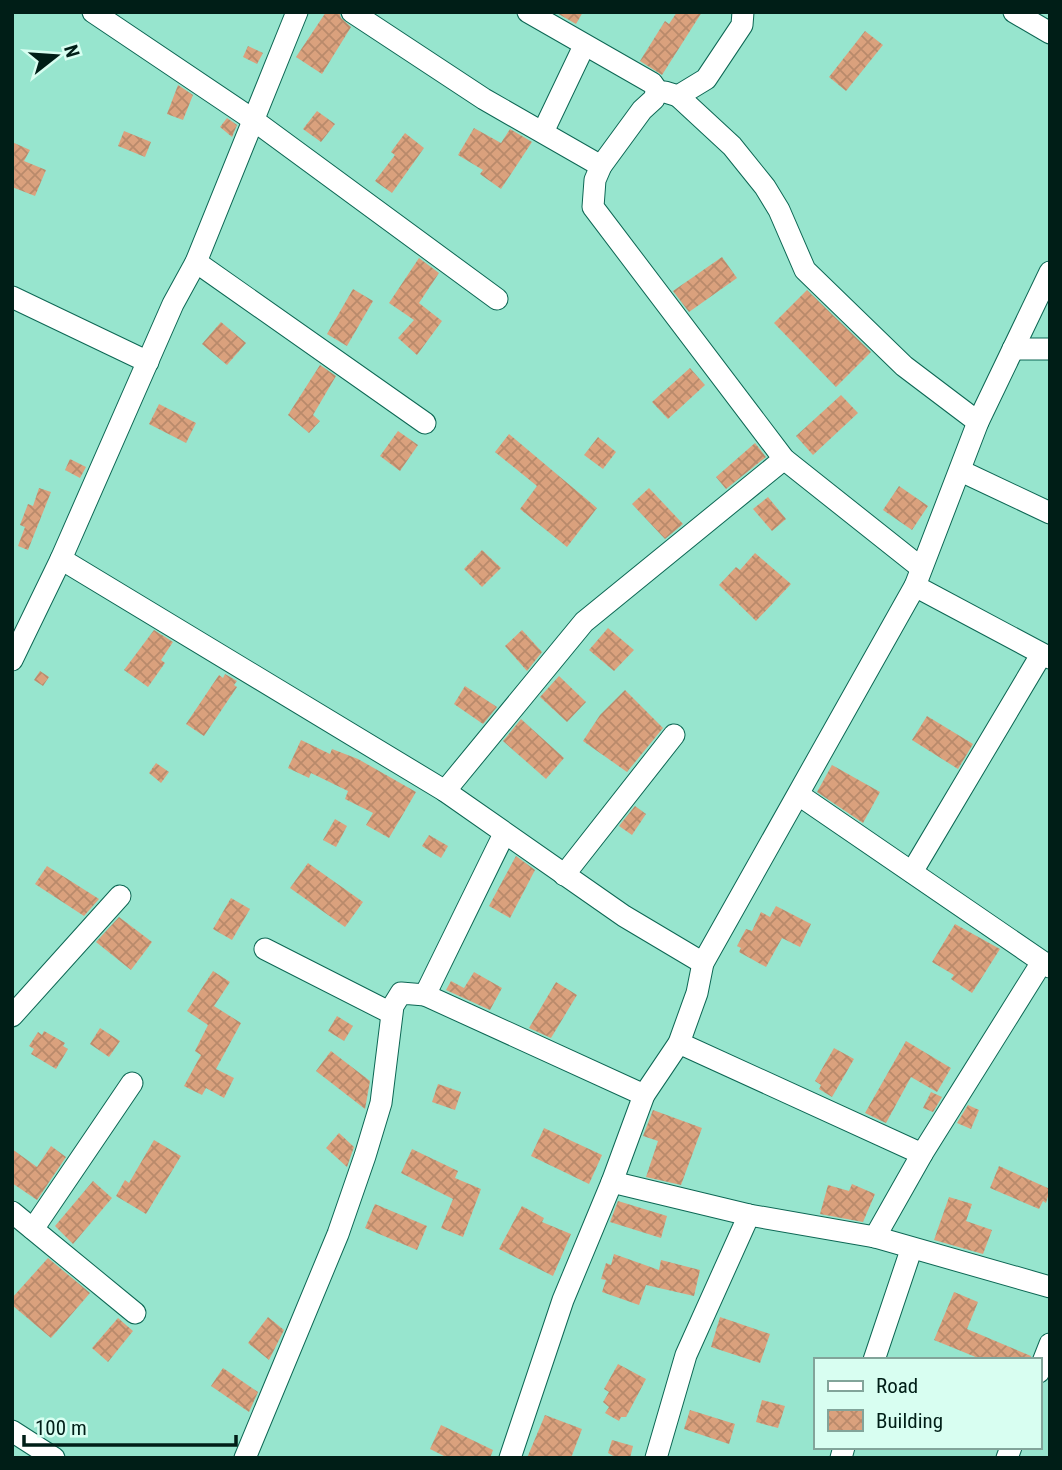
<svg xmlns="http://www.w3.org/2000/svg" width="1062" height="1470" font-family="'Roboto Condensed',sans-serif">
<defs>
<pattern id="building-cross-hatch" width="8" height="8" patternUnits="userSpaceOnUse" patternTransform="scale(1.75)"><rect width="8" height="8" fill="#daa17d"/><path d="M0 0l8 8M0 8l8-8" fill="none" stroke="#b98a6b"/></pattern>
</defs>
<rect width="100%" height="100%" fill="#97e5ce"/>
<g fill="url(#building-cross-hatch)">
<path d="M326 12H339L341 18 351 27 322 74 296 57Z"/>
<path d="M555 12H583L576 24Z"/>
<path d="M677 12H702L662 75 640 61 665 21 669 24Z"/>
<path d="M865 31 883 45 846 91 829 77Z"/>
<path d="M248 46 263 53 257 64 243 57Z"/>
<path d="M178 85 193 95 183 120 167 114Z"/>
<path d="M317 111 335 124 321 142 303 129Z"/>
<path d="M227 118 237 125 232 137 220 127Z"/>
<path d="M474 128 501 143 510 129 532 142 501 189 480 174 483 170 458 155Z"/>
<path d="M124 131 151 142 145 157 118 146Z"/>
<path d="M405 133 424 148 392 193 375 181 395 155 391 152Z"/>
<path d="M12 142 30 150 24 161 46 170 35 196 12 187Z"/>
<path d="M722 257 737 278 689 312 673 291Z"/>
<path d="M419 258 439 273 419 303 442 321 417 355 398 338 414 320 389 303Z"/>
<path d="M353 289 373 301 347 346 327 334Z"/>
<path d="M807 290 871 352 836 387 774 323Z"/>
<path d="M221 322 246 343 227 365 202 344Z"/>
<path d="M320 365 336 376 313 415 320 421 309 433 288 415Z"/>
<path d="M690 368 705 385 668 419 652 402Z"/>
<path d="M841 395 858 413 813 455 796 436Z"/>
<path d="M159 404 196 423 186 443 149 424Z"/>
<path d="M398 431 418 445 400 471 380 456Z"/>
<path d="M509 434 597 508 567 547 520 509 537 486 495 452Z"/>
<path d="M598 437 616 452 603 469 584 455Z"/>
<path d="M755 443 766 457 726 489 716 477Z"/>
<path d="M70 459 86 467 80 478 65 470Z"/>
<path d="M899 486 928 506 912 530 883 510Z"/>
<path d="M39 488 51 492 28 550 18 546 25 527 20 525 28 504 33 506Z"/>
<path d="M649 488 683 524 665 539 632 504Z"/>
<path d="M768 497 786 519 772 531 753 509Z"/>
<path d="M482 550 501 568 482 587 464 569Z"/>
<path d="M755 553 791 584 756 621 719 585 736 567 740 570Z"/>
<path d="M608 628 634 650 614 671 589 650Z"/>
<path d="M154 630 173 642 161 660 165 663 148 687 124 670Z"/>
<path d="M522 630 542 652 527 671 505 646Z"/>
<path d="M40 671 49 677 43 686 34 680Z"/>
<path d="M225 674 237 681 234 685 237 687 204 736 186 724 219 675 223 678Z"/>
<path d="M559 676 586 702 567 722 540 697Z"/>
<path d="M465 686 497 707 483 724 454 704Z"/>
<path d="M625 690 663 728 627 772 583 741 600 715Z"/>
<path d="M927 716 973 744 958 769 912 740Z"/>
<path d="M521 719 564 758 546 779 503 741Z"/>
<path d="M301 740 330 754 332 749 358 759 416 792 389 838 366 825 373 813 345 799 348 791 311 773 309 778 288 768Z"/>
<path d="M156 763 169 772 161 783 149 773Z"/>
<path d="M832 765 880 792 863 823 817 792Z"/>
<path d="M635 806 646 814 632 835 619 826Z"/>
<path d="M335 819 347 826 336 847 323 840Z"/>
<path d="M429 835 448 846 441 858 422 846Z"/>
<path d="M516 856 535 870 510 918 489 906Z"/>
<path d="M308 863 363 902 345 927 290 888Z"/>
<path d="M47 866 99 899 84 916 35 884Z"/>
<path d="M231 898 250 909 232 940 213 929Z"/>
<path d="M776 906 811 924 800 947 782 938 766 967 739 952 741 948 737 946 746 929 752 931 761 912 770 917Z"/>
<path d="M119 917 152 942 131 970 96 942Z"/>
<path d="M955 924 1000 949 972 993 951 979 954 975 932 962Z"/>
<path d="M213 971 230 982 214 1006 241 1023 216 1069 234 1078 224 1098 206 1088 202 1095 184 1086 201 1055 195 1051 208 1025 187 1011Z"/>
<path d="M474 972 502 988 490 1010 446 990 451 981 464 988Z"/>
<path d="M556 982 577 995 551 1038 529 1028Z"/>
<path d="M337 1016 353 1026 344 1041 328 1031Z"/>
<path d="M100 1028 120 1041 109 1057 90 1044Z"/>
<path d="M44 1031 65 1043 63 1046 68 1049 56 1069 31 1054 34 1049 29 1046 38 1032 42 1035Z"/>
<path d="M906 1041 951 1068 937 1092 911 1077 886 1123 865 1113Z"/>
<path d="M834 1048 854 1059 832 1097 819 1089 821 1085 815 1081Z"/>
<path d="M331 1051 370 1081 365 1109 316 1071Z"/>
<path d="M438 1084 461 1092 455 1110 432 1102Z"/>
<path d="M931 1092 942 1097 933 1112 923 1108Z"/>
<path d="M968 1105 979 1110 971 1129 957 1123Z"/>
<path d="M653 1110 702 1128 681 1185 646 1177 658 1141 643 1136Z"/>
<path d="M544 1128 602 1155 589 1184 531 1156Z"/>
<path d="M339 1133 354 1147 347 1167 326 1148Z"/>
<path d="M154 1140 181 1156 146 1214 116 1196 125 1180 129 1183Z"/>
<path d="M51 1146 66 1157 37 1200 12 1183V1149L37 1167Z"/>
<path d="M412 1149 458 1171 455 1178 481 1189 463 1237 441 1228 453 1199 401 1173Z"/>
<path d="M999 1166 1050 1189 1046 1203 1043 1201 1039 1209 990 1188Z"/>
<path d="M93 1181 112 1198 73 1244 55 1226Z"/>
<path d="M852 1184 875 1194 863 1222 820 1214 828 1185 849 1191Z"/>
<path d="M949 1197 972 1204 966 1221 992 1230 983 1254 934 1240Z"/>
<path d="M618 1201 667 1216 661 1238 610 1222Z"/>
<path d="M375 1204 427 1226 417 1250 365 1228Z"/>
<path d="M522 1206 544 1218 542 1222 571 1234 553 1276 499 1249Z"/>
<path d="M614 1254 659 1270 661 1260 700 1270 694 1296 646 1285 639 1305 602 1292 606 1280 601 1279 606 1263 611 1265Z"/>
<path d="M48 1258 90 1293 51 1338 12 1305V1298Z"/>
<path d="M954 1292 978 1302 967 1329 1031 1356 1030 1360H983L934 1340Z"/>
<path d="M268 1317 284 1330 269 1360 248 1343Z"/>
<path d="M720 1317 770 1334 760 1363 711 1347Z"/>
<path d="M118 1318 133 1331 108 1362 92 1348Z"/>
<path d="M618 1364 646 1379 626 1417H621L619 1421 605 1413 609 1407 603 1402 609 1392 604 1389Z"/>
<path d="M223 1368 258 1392 249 1412 211 1386Z"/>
<path d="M762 1400 785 1406 778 1428 756 1422Z"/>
<path d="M690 1410 735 1424 729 1444 684 1429Z"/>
<path d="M545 1415 582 1429 571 1458H527Z"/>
<path d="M441 1425 493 1450 490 1458H448L430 1449Z"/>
<path d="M612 1440 633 1446 630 1458H617L608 1453Z"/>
</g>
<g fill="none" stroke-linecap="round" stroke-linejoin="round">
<defs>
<g id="minor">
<path d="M93 12 252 119 497 299"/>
<path d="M352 12 484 99 601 166"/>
<path d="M528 12 652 83 657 90 654 99 642 110 601 166 595 180 593 207 784 459 920 567"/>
<path d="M1014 12 1050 33"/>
<path d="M665 92 678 96 706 79 742 25 743 12"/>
<path d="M678 96 732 146 765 187 779 210 805 270 904 366 978 422"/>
<path d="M543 132 584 46"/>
<path d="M196 262 425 423"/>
<path d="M12 297 148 362"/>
<path d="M1013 349H1050"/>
<path d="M961 471 1050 513"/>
<path d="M61 559 445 791 624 916 703 963"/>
<path d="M915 586 1050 658"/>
<path d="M12 660 61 559 173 304 196 262 297 12"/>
<path d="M445 791 584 622 784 459"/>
<path d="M799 795 1050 967"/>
<path d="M912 872 1041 655"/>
<path d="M564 875 674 735"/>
<path d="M265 949 391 1013"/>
<path d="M425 995 644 1095"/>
<path d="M12 1016 120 896"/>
<path d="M679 1043 922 1154 875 1237"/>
<path d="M922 1154 1042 962"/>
<path d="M612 1182 749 1215 875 1237 1050 1287"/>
<path d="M12 1212 135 1313"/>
<path d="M33 1229 132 1083"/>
<path d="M874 1360 911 1250"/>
<path d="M1039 1372 1050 1344"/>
<path d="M12 1431 54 1458"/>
<path d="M245 1458 338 1234 365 1156 381 1103 393 1006 401 993 425 995 504 834"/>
<path d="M510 1458 563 1300 612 1182 644 1095 679 1043 697 993 703 963 915 586 978 422 1050 272"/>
<path d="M656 1458 686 1355 749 1215"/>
<path d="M841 1458 844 1447"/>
<path d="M1007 1458 1011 1447"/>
</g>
</defs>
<use href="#minor" stroke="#0d6754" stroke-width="23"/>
<use href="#minor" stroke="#fff" stroke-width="21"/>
</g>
<rect width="1062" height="1470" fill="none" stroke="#001e17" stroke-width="28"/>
<rect x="814" y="1358" width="228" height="91" fill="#d8fef1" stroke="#82a49a" stroke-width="2"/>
<rect x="828" y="1381" width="35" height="10" fill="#ffffff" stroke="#82a49a" stroke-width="2"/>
<text x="876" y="1393" font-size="21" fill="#001e17">Road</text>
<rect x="828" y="1410" width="35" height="21" fill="url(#building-cross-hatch)" stroke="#82a49a" stroke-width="2"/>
<text x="876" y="1428" font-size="21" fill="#001e17">Building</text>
<g transform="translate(56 56) rotate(73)" stroke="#d8fef1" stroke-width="5" paint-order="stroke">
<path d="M0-5L12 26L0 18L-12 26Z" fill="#001e17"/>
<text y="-10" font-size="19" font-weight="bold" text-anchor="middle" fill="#001e17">N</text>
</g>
<path d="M24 1435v10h212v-10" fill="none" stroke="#001e17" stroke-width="3.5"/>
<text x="35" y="1435" font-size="21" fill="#001e17" stroke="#d8fef1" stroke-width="5" paint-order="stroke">100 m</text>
</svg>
